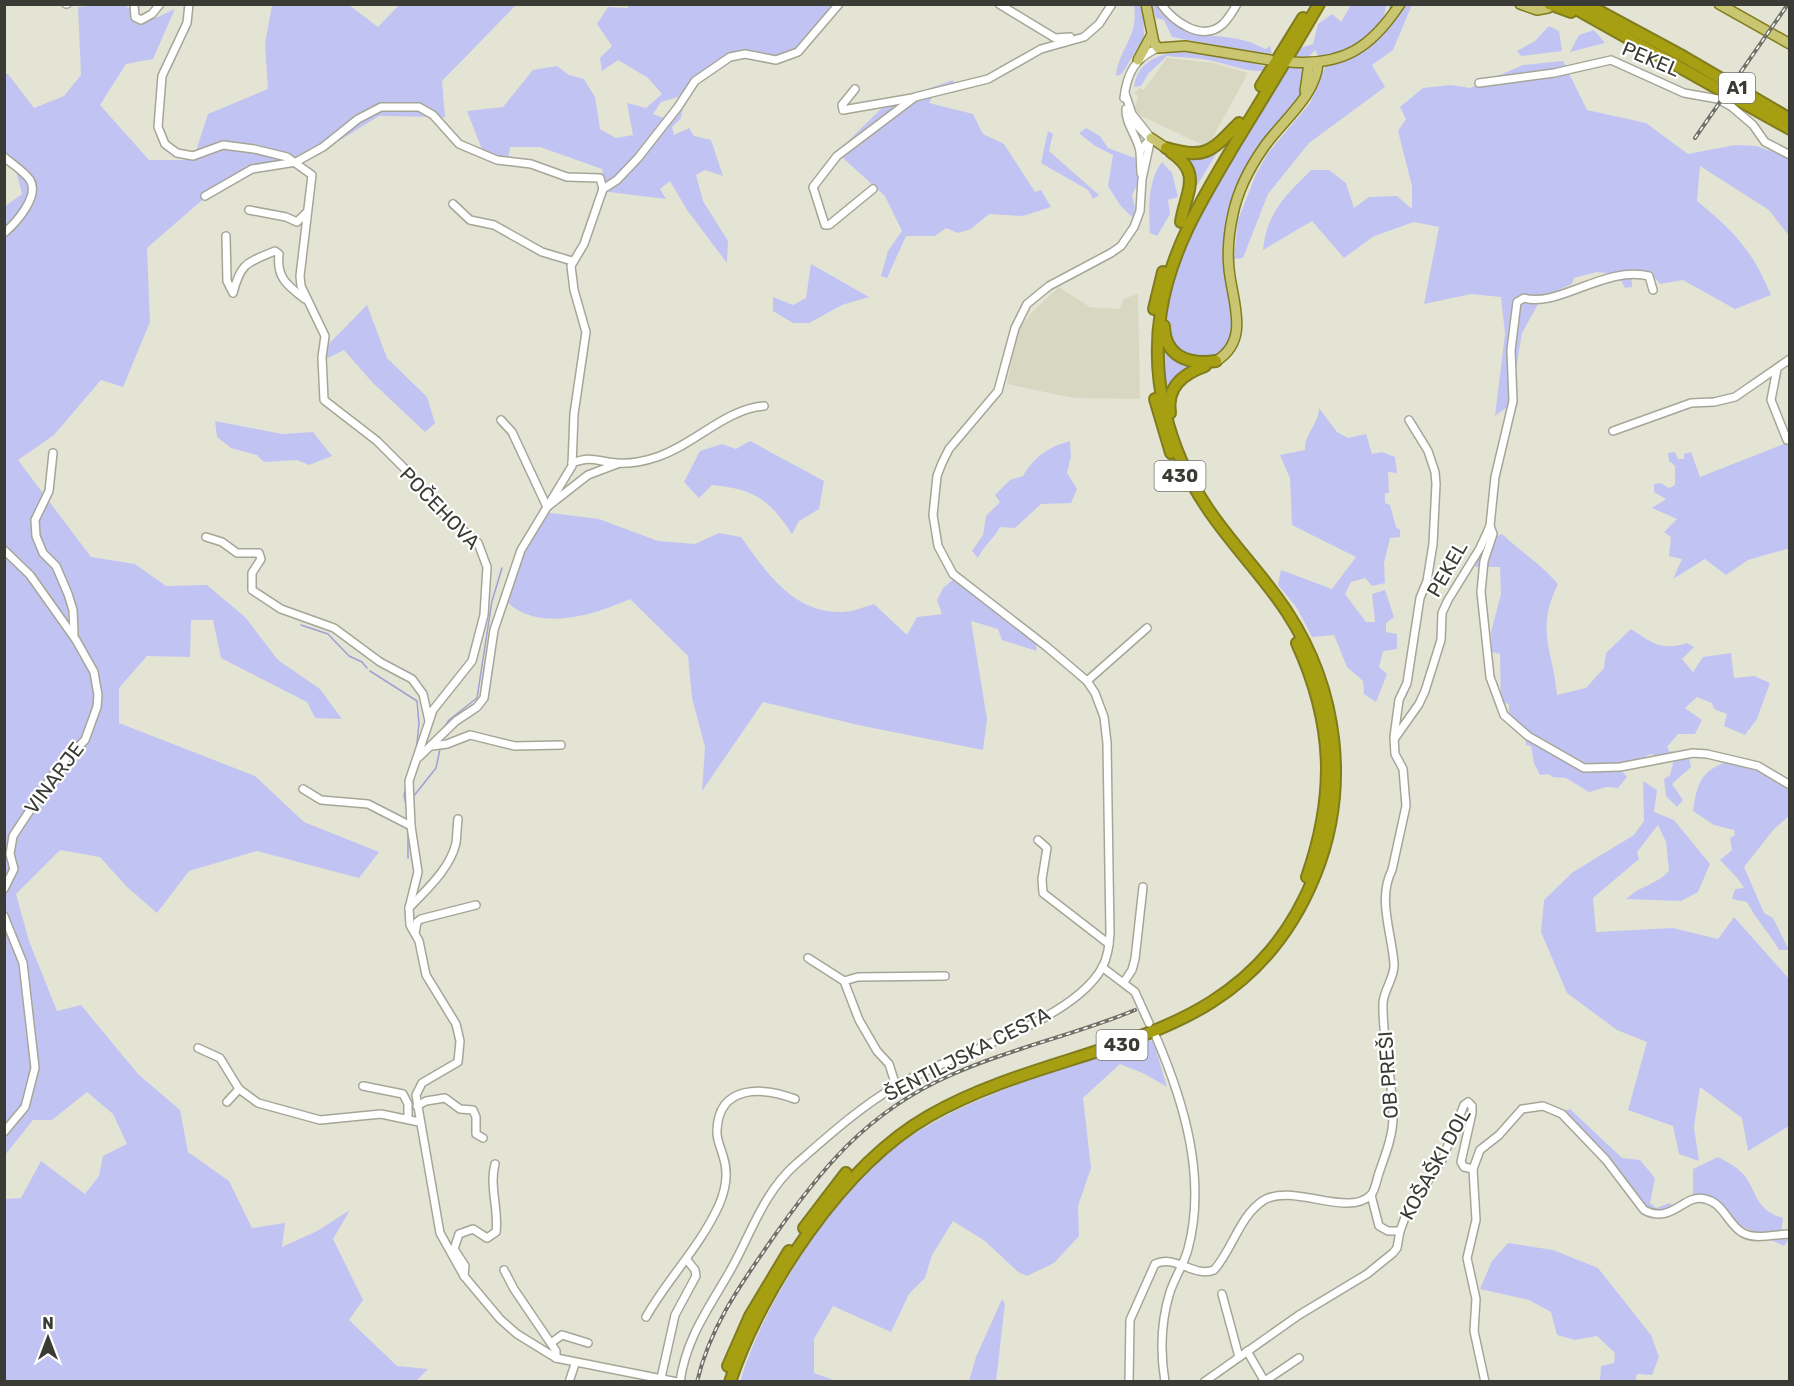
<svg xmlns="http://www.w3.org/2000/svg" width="1794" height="1386" font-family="Rubik,sans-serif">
<rect width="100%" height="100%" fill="#e4e4d5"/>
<g fill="#d8d8c2">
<path d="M1167 58 1214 63 1248 73 1212 139 1205 146 1141 116 1134 110 1138 96 1134 93 1140 88 1144 90Z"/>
<path d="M1059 287 1090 307 1119 309 1125 298 1138 294 1140 399 1073 398 1007 384 1018 331 1033 311Z"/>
</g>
<g fill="#c1c4f3">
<path d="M631 4 833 5 797 51 784 58 730 56 684 95 661 102 653 114 664 118 683 107 681 118 672 127 674 135 689 128 694 136 711 140 723 176 705 170 696 175 703 201 728 241 727 263 687 210 670 181 660 189 666 199 609 192 602 169 540 147H510L508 160 483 152 467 111 503 107 533 70 557 66 569 75 584 79 595 97 600 129 616 138 633 135 627 103 646 108 662 94 648 78 618 60 602 71 600 58 612 46 597 24 608 7 627 8Z"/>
<path d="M101 5H124L141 17H158L175 9 153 59 126 64 100 105 149 160H193L208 114 268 89 265 44 272 5H349L378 27 399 5H516L442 81 445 117 379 116 342 139 288 166 249 174 201 201 147 248 150 322 123 387 101 380 54 435 18 460 91 557 135 564 166 586 207 585 245 617 278 660 320 689 342 719 315 718 307 702 221 658 213 620H191L190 657 147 656 119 688V723L255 776 304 822 379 852 359 878 257 851 189 871 157 913 126 886 100 857 60 850 16 894 29 941 57 1011 81 1005 138 1074 180 1110 188 1152 229 1181 252 1228 285 1223 282 1247 317 1231 350 1210 333 1239 363 1300 349 1320 397 1366 428 1369 416 1381H5V1199L21 1198 41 1161 85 1194 99 1176 103 1156 127 1144 113 1114 87 1092 52 1120H33L5 1155 4 207 22 194 13 159 5 155V74H8L34 108 64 96 81 75 78 7Z"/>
<path d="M1134 5H1140C1145 19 1143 30 1145 45L1138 47 1122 74 1116 76C1119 47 1139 38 1134 5Z"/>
<path d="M1152 5H1159C1183 49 1227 26 1265 49L1270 46 1272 53 1268 56 1172 37 1164 20 1156 18Z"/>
<path d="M1351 5H1386C1383 38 1348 53 1319 58L1315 50 1306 59 1295 57 1300 48 1313 44 1318 24 1332 14 1341 22Z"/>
<path d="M1404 5H1412L1393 50 1372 65 1385 87 1309 143 1268 194 1243 258 1234 259 1238 220 1256 174 1268 153 1310 103 1325 67C1334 61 1345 60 1355 55 1378 44 1389 23 1404 5Z"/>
<path d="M1549 26 1559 31 1562 51 1521 56 1517 51 1535 41Z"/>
<path d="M1594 30 1605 43 1570 52 1579 35Z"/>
<path d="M1186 50C1199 53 1260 62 1265 67L1262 71C1242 72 1222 61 1201 59 1189 57 1179 58 1167 56L1148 74 1141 86 1134 87C1137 60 1162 53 1186 50Z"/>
<path d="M1563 61 1587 110 1646 123 1688 154 1735 145 1757 146 1789 158V236L1769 210 1700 166 1697 201C1735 232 1752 250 1771 295L1735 309 1683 280 1660 284 1651 273 1631 269 1632 287 1625 288 1618 275 1597 272 1574 278 1572 284 1542 297 1522 333 1510 405 1495 416 1505 334 1501 297 1471 294 1424 304 1439 227 1414 222 1374 236 1344 258 1312 221 1263 250C1267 212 1285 196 1311 170H1329L1346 183 1354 208 1369 197 1397 196 1412 209V186L1398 131 1406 119 1400 107 1423 88 1451 85 1470 88 1523 65Z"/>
<path d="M1288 65 1304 68 1303 92 1267 139 1230 213 1235 322 1232 341 1218 356 1191 360C1184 355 1171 347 1168 339 1145 277 1255 118 1288 65Z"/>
<path d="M953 80 954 93 936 92 929 103 973 114 983 134 1004 144 1035 192 1041 190 1051 207 1023 216 989 214 971 229 958 233 946 228 935 236H906L887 278 881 276 888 251 902 231 885 196 844 159 841 148 887 103Z"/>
<path d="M1086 128 1100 136 1108 148 1135 158 1138 183 1132 195 1135 208 1133 218 1120 205 1108 186 1113 155 1095 146 1079 133Z"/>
<path d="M1048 131 1053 134 1049 151 1099 195 1093 199 1088 190 1041 163Z"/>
<path d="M1221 146 1192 194 1179 155Z"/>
<path d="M1162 162 1172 173 1178 197 1168 200 1170 214 1157 236 1150 233C1149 209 1147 182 1162 162Z"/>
<path d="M811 264 869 297 842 305 809 323H793L773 311V297L793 305 806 298Z"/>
<path d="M367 305 387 358 427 397 435 423 425 432 372 382 344 350 324 360 318 355Z"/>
<path d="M1162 334 1195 368 1168 402 1162 368Z"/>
<path d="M1319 408 1337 432 1348 438 1366 434 1372 454 1382 452 1395 457 1397 473 1388 472 1389 493H1385V503L1390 505 1396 527 1400 530V537L1390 538 1384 563 1385 583 1372 586 1365 578 1351 582 1345 594 1366 622H1375L1372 594 1385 590 1394 617 1386 623V632L1397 634V649L1383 651 1379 667 1387 674 1376 702 1364 694 1363 681 1347 667 1334 635 1312 637 1297 608 1278 585 1281 570 1332 589 1356 557 1292 525 1290 478 1280 455 1305 450C1305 432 1318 426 1319 408Z"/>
<path d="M215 421 282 434 313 432 332 456 309 465 297 460 264 462 257 455 231 448 217 437Z"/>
<path d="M750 441 824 481 819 509 799 521 792 534C769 499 754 489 712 485L699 498 684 482 700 451 722 444 736 449Z"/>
<path d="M1070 441 1071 456 1067 473 1077 489 1071 503 1041 504 1015 528 1000 527C993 540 984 545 978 558L972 551 983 535 986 516 1000 502 995 495 1010 480 1023 476C1034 457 1048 447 1070 441Z"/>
<path d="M1789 442 1790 548 1748 560 1726 575 1705 559 1673 579 1682 559 1669 556 1671 537 1664 532 1677 519 1652 508 1666 499 1654 492V484L1661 483 1669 488 1675 485V466L1669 461 1668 453 1675 452 1678 459H1684V454L1691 452 1700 477Z"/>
<path d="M543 512 599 519 658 541 695 544 719 533 741 537C767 573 793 613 842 612 852 612 864 607 874 604L907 635 917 617 942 614 937 600 943 588 954 579 1035 641 1037 651 1002 640 998 629 971 621 987 719 983 750 858 725 763 702 702 791 705 747 692 698 688 656 630 599C594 615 535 634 504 599L508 585Z"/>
<path d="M1502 534C1521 552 1541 564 1558 584 1535 631 1553 649 1557 695L1586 688 1604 668 1606 653 1631 629C1653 643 1660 651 1687 643L1694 647 1682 659 1693 672 1703 657 1731 653 1734 678 1754 676 1770 683 1757 719 1745 735 1724 726 1727 714 1714 709 1712 703 1697 697 1685 708 1702 720 1695 734H1678L1667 747 1669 751 1688 754 1691 767 1672 784 1683 800 1677 807 1666 796 1664 779 1670 775 1674 759 1650 754 1632 765 1624 766 1621 770 1627 777 1618 788 1606 787 1589 792 1566 778 1552 777 1549 774 1540 775 1534 763 1531 746 1526 745 1525 727 1509 718V704L1501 702 1500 654 1492 652 1491 632 1501 594 1500 567H1475L1485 541Z"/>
<path d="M1726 762C1750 767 1772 771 1789 789V816L1774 829 1744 867 1764 913 1773 918 1789 950H1779C1769 932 1756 920 1747 902L1732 899 1735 889 1744 888 1738 879 1720 860 1732 850 1730 838 1735 835 1734 830 1714 825 1693 811C1697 784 1700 772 1726 762Z"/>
<path d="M1643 781 1657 790 1654 812 1674 820 1710 864 1698 892 1681 901 1626 899C1639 886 1656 885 1669 871L1666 842 1658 825 1637 852 1639 859 1593 898 1596 932 1673 928 1718 939 1734 917 1789 979V1126L1748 1151 1742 1118 1700 1087 1694 1127 1699 1161 1679 1154 1673 1126 1628 1110 1647 1042 1617 1030 1567 993 1541 932 1544 900 1573 872 1634 835 1644 821Z"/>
<path d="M1153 1040 1167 1087 1145 1074 1120 1064 1083 1098 1091 1168 1078 1206 1079 1236 1054 1263 1027 1276 1018 1272 985 1241 953 1221 932 1255 925 1278 909 1294 891 1332 833 1306 814 1339V1373L836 1381 740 1382C754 1335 778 1292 804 1251 815 1235 825 1216 837 1201 917 1105 1040 1077 1153 1040Z"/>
<path d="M1570 1109 1622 1158 1640 1160 1655 1178 1650 1203 1656 1208 1670 1203 1673 1207 1662 1212 1644 1208 1563 1111Z"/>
<path d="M1718 1157C1725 1161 1734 1165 1739 1170 1758 1186 1751 1209 1783 1218L1781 1234 1789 1238 1784 1246 1737 1224 1713 1199 1693 1195V1169Z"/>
<path d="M1508 1243 1553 1250 1598 1268 1651 1335 1659 1357 1652 1375 1637 1374 1635 1381H1600L1601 1366 1614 1363 1615 1353 1597 1336 1575 1340 1557 1335 1551 1312 1529 1300 1480 1289 1492 1261Z"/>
<path d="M1002 1299 1005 1304 996 1381H969L976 1357Z"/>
</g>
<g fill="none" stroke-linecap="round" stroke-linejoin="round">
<g stroke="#9ea1d2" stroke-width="1.5">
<path d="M1390 8 1393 4"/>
<path d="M301 625 328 634 349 656 362 662 367 668"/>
<path d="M370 671 417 701 419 724 416 752"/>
<path d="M441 732 449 720 477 698 492 601 502 568"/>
<path d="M406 788 404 795 406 805"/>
<path d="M413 797 436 768 440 749"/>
<path d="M406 805 407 815"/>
<path d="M408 858V830"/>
</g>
<defs>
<g id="minor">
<path d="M66 4H67"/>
<path d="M134 4 135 17 141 20 152 14 160 4"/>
<path d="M189 4 187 23 162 76 158 127 165 144 177 153 193 156 223 145 254 149 287 157 312 175 300 276 301 286 325 336 322 357 324 400 377 441 411 475 436 507 478 543 487 567 484 615 472 661 433 710 409 781 411 826 418 872 409 908 410 925 419 941 426 975 456 1024 460 1041 458 1062 422 1083 416 1095 440 1233 464 1276 500 1319 517 1334 556 1358 677 1382"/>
<path d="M999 4 1055 38 1070 37"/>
<path d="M1161 4C1173 21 1202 43 1223 24 1228 19 1233 11 1237 4"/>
<path d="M1479 83 1554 73 1611 60 1684 93 1718 99 1732 107 1753 125 1765 142 1790 155"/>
<path d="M855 89 842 105 843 110 912 98"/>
<path d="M1124 98C1127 73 1135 58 1158 48"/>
<path d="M1126 109C1125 123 1137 136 1140 151"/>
<path d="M1129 117 1148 137"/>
<path d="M4 157C12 164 24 171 30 180 40 196 16 223 4 233"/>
<path d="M1141 173 1140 151 1151 138"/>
<path d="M603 189 617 180 638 158 678 107 695 81 730 57 745 54 776 60 798 52 839 4"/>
<path d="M873 189 829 225H825L813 187 837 156 915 97 988 79 1041 49 1084 37 1099 24 1112 4"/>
<path d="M205 196 252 169 296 162 323 147 358 119 381 107H419L433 115 459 144 497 160 531 164 567 177 600 178 603 189"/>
<path d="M453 204 470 220 494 225 542 252 572 261"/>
<path d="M249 210 286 217 297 222 307 212"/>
<path d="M226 236 227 281 233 293C241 262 247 263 275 251L279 254C276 278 288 286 305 299"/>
<path d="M1777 369 1771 400 1787 440"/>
<path d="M501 420 512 432 547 507 588 475 617 464"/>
<path d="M1613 431 1691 403 1714 402 1735 397 1790 359"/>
<path d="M53 453 49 491 35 520 36 536 43 553 56 566 68 594 73 610 74 634"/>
<path d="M572 463C593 455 597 462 617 463 629 464 645 461 657 457 694 445 725 409 764 406"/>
<path d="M1490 526 1493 534 1484 561 1481 592 1490 677 1504 715 1528 736 1584 768 1620 767 1693 753 1707 754 1758 766 1790 785"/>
<path d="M206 537 222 542 237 553H259L261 559 252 573V590L281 609 334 628 380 662 412 679 423 694 429 721"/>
<path d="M4 550 30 575 76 640 94 672 98 695 97 707 85 740 59 766 13 836 10 854 14 869 4 889"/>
<path d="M1087 681 1147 628"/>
<path d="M1395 738 1419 704 1425 691 1441 640 1442 613 1448 600 1480 548 1490 526 1495 477 1513 401 1511 350 1517 302 1524 298C1558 308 1606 265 1649 276L1653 290"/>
<path d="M432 746 447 744 470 735 515 746 561 745"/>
<path d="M419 757 456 721 477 707 484 698 494 630 521 550 572 466 574 414 586 332 574 290 571 266 584 244 603 189"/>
<path d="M303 789 321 800 368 804 411 826"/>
<path d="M1038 840 1047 848 1042 879 1043 893 1109 944"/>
<path d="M409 908C426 890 450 869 456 843 457 835 457 826 458 819"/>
<path d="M4 916 23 963 35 1068 25 1107 4 1132"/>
<path d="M415 933 417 922 421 919 476 905"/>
<path d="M808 958 844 981 859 1020 877 1051 889 1064 896 1086"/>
<path d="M1102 967 1135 992 1149 1023"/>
<path d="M844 981 858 977 945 976"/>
<path d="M1124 982 1132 970 1135 959 1143 887"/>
<path d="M1156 1037C1184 1102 1207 1178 1188 1249 1184 1264 1175 1277 1170 1292 1161 1321 1160 1352 1165 1382"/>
<path d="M198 1048 220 1058 239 1089 258 1103 320 1120 381 1114 419 1122"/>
<path d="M363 1086 403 1094 408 1104V1118"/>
<path d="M227 1102 239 1089"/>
<path d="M417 1106 426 1101 445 1098 460 1109 473 1110 476 1117V1134L483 1138"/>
<path d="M1371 1195 1379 1226 1388 1231H1400"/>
<path d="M504 1270 514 1289 556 1351V1358"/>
<path d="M464 1276 465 1266 454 1249 459 1234 473 1229 487 1238 496 1232C499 1210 489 1186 495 1164"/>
<path d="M1222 1294 1239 1357"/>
<path d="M646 1317C668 1278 700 1247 719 1205 726 1189 729 1173 723 1156 721 1148 716 1139 717 1130 719 1084 763 1087 795 1099"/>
<path d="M551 1343 562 1335 588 1343"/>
<path d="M1247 1351 1265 1382"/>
<path d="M661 1378 675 1315 696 1276 695 1270 687 1260"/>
<path d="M1265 1381 1299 1358"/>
<path d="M569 1382 575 1364"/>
<path d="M680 1382C686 1338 709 1308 730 1271 751 1234 763 1193 796 1164 827 1137 860 1107 896 1086 951 1054 1071 1023 1102 968 1108 957 1109 945 1110 933L1107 743 1104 717 1095 693 1087 681 1047 647 953 574 938 546 933 515 937 476 942 463 949 449 998 391 1015 328 1027 304 1049 286 1111 253 1121 246 1134 227 1140 211 1142 179 1151 138 1132 114 1125 93"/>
<path d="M1129 1382 1130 1320 1155 1264C1175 1254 1194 1278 1214 1270 1233 1249 1239 1216 1264 1200 1294 1183 1347 1218 1371 1195 1376 1189 1377 1177 1380 1170 1386 1153 1393 1135 1393 1117 1393 1079 1382 1041 1383 1003 1384 989 1395 977 1394 964 1392 933 1377 899 1392 870L1406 806 1403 769 1395 754 1394 737 1399 700 1407 683 1420 598 1427 581 1433 544 1436 484 1435 472 1428 451 1409 420"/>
<path d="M1204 1382 1299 1315 1367 1274 1393 1253 1397 1248 1400 1231 1407 1212 1442 1160 1464 1105 1468 1102 1472 1106V1113L1461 1162 1464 1167 1473 1169"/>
<path d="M1485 1382 1474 1331 1476 1299 1467 1258 1476 1220 1473 1169 1480 1150 1499 1135 1522 1109 1543 1106 1562 1114 1606 1160 1644 1210C1672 1225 1684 1193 1705 1199 1724 1203 1728 1225 1743 1233 1756 1240 1776 1234 1790 1234"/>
</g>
<g id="major">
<path d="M1146 4 1154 43 1158 48 1185 46 1270 60"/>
<path d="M1520 4 1537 10 1548 8"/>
<path d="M1719 4 1790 44"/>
<path d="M1138 60 1151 36"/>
<path d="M1290 62C1343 66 1371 48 1400 4"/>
<path d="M1305 91 1309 63"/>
<path d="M1151 138 1166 148"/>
<path d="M1216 361C1251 340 1232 301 1229 269 1227 250 1229 232 1233 214 1238 190 1250 167 1264 147 1282 121 1316 96 1318 63"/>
</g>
<g id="highway">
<path d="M1549 4 1571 12"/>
<path d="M1567 4 1790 129"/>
<path d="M1586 4 1684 57 1790 119"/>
<path d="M1261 86 1303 18"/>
<path d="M1166 148C1206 160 1212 151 1239 123"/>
<path d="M1171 152C1204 174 1185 193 1181 222"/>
<path d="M1154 309 1163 272"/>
<path d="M1164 326C1165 357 1189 365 1216 361"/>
<path d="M1155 399 1171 453"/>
<path d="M1170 413C1166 387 1183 374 1205 366"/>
<path d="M1297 643C1334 724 1336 794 1307 877"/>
<path d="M804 1228 846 1173"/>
<path d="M728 1366 750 1316 789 1251"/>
<path d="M730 1382C761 1288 843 1165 929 1116 1071 1035 1242 1057 1315 875 1350 788 1338 690 1287 612 1263 575 1230 543 1206 506 1168 449 1150 379 1161 311 1171 248 1204 196 1236 142 1264 96 1292 51 1319 4"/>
</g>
</defs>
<use href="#minor" stroke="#a6a698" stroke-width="10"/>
<use href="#major" stroke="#807c1e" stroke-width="12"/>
<use href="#highway" stroke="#807c1e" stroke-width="14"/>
<use href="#minor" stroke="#fff" stroke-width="7"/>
<use href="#major" stroke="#c9c570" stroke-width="9"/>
<use href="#highway" stroke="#a59f11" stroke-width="10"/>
<defs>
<g id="rail">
<path d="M1695 138 1788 4"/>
<path d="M697 1382C709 1330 738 1288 768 1245 819 1171 866 1112 951 1075 1011 1048 1075 1035 1135 1010"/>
</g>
</defs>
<use href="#rail" stroke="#717168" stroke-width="4"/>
<use href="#rail" stroke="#fff" stroke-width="1.5" stroke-dasharray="4.5" stroke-linecap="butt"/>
</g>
<g text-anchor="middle" stroke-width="4.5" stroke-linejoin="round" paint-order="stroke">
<g fill="#fff" stroke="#767672" stroke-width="1.5">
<rect x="1719" y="73" width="36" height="30" rx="4.5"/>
<rect x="1154.5" y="461" width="51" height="30" rx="4.5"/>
<rect x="1096.5" y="1030" width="51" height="30" rx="4.5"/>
</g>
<g font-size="18" font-weight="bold" fill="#3b3b35">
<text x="1737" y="94">A1</text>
<text x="1180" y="482">430</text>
<text x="1122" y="1051">430</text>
</g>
<g font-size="20" fill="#3b3b35" stroke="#fff">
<text transform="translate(1651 59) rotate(23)" y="7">PEKEL</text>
<text transform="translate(440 508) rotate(46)" y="7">POČEHOVA</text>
<text transform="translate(1447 569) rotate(-60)" y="7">PEKEL</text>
<text transform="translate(54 778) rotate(-53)" y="7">VINARJE</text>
<text transform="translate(967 1054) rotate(-27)" y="7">ŠENTILJSKA CESTA</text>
<text transform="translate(1388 1075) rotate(-94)" y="7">OB PREŠI</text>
<text transform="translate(1435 1164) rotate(-61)" y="7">KOŠAŠKI DOL</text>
</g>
</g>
<rect width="1794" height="1386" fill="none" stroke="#3b3b35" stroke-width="12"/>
<g transform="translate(48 1338)" stroke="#ffffff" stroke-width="4.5" paint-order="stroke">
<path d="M0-4.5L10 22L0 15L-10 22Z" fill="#3b3b35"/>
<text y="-9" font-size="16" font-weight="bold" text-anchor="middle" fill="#3b3b35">N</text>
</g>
</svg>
